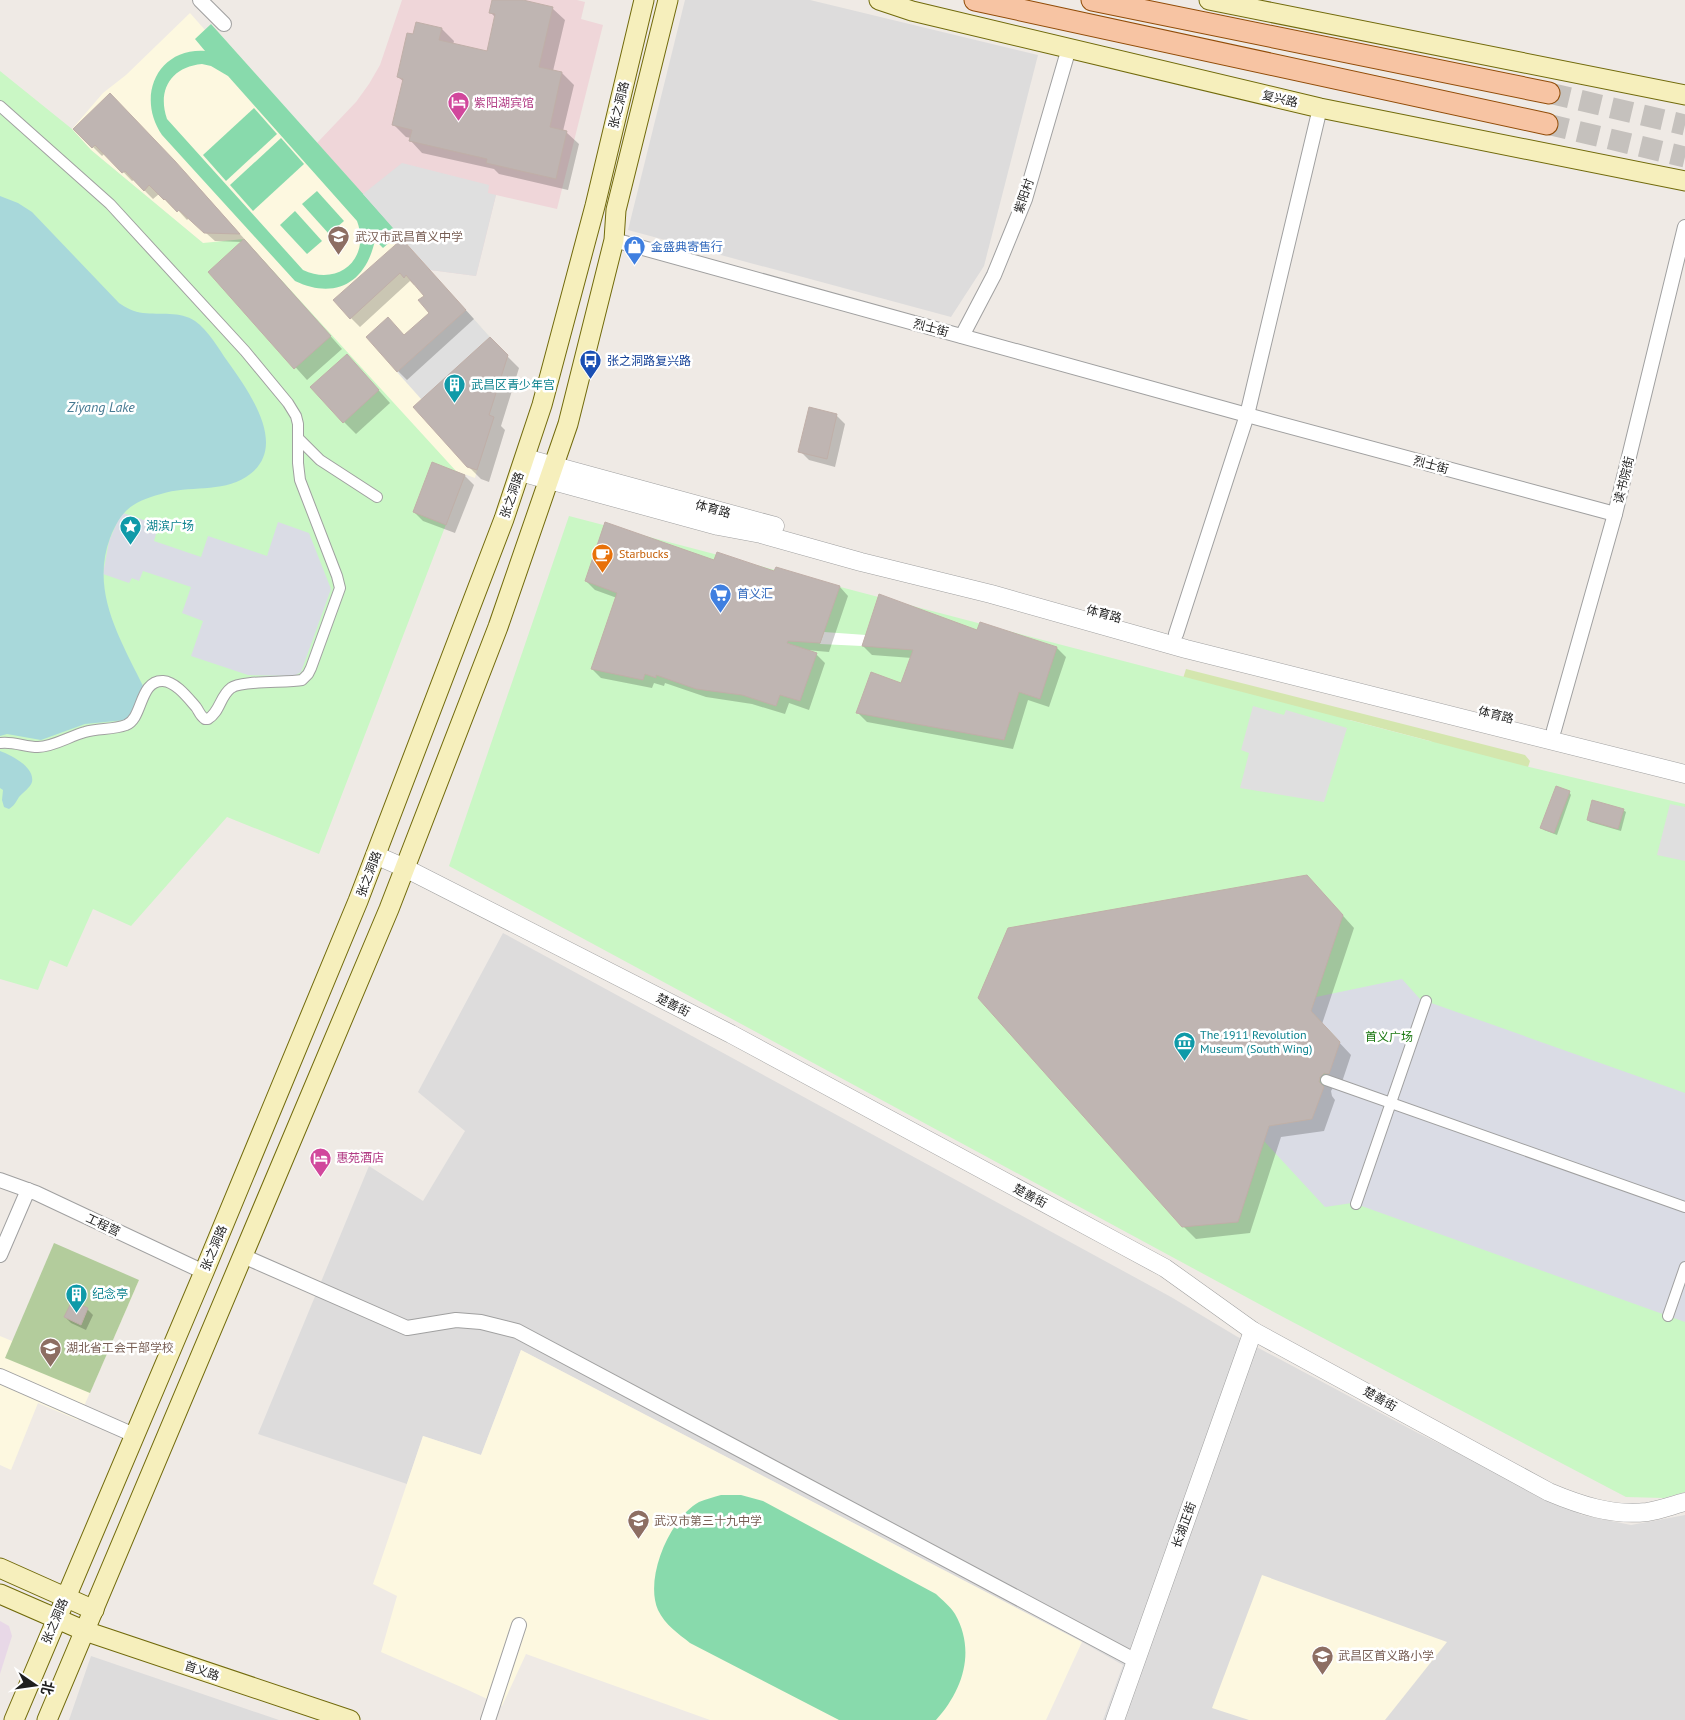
<svg xmlns="http://www.w3.org/2000/svg" width="1685" height="1720" font-family="'PT Sans','Noto Sans SC',sans-serif">
<rect width="100%" height="100%" fill="#efeae5"/>
<g fill="#dddcdc">
<path d="M685 0H810L1038 55 984 266 951 317 628 230Z"/>
<path d="M503 933 1171 1297 1236 1336 1418 1433 1582 1515 1631 1525 1685 1515V1720H1103L1123 1665 1082 1642 521 1350 481 1455 423 1436 407 1484 258 1434 369 1166 423 1201 465 1131 418 1092Z"/>
<path d="M91 1656 279 1720H69Z"/>
</g>
<path fill="#efd6d9" d="M402 0H577L585 2 581 19 603 25 557 209 496 195 476 276 430 270 317 143 356 102 369 84 380 65Z"/>
<path fill="#e8d8e7" d="M0 1621 9 1626 12 1636 0 1674Z"/>
<g fill="#fdf8e0">
<path d="M190 13 205 30 211 24 490 337 413 407 467 467 477 470 475 478 456 471 203 243 91 150 72 129 103 93 126 75Z"/>
<path d="M139 1280 78 1420 38 1403 11 1470 0 1465V1336L12 1341Z"/>
<path d="M521 1350 1082 1642 1046 1720H710L526 1654 502 1706 468 1690 381 1652 397 1596 373 1584 423 1436 481 1455Z"/>
<path d="M1262 1575 1447 1642 1385 1720H1249L1212 1708Z"/>
</g>
<path fill="#d4e6ae" d="M1186 669 1525 755 1530 761 1510 822 1440 746 1430 741 1350 720 1347 728 1156 763Z"/>
<path fill="#b3cc9c" d="M54 1243 139 1280 90 1393 5 1358Z"/>
<g fill="#caf7c5">
<path d="M0 71 72 129 91 150 203 243 244 239 456 471 465 475 319 854 227 817 131 926 93 909 67 967 50 960 38 990 0 979Z"/>
<path d="M569 516 1525 766 1685 804V1492L1664 1498 1626 1497 1285 1318 449 866Z"/>
</g>
<g fill="#88daac" fill-rule="evenodd">
<path d="M211 24 399 234 383 248 375 240C366 283 335 300 295 281L162 135C136 97 157 48 205 51L195 39ZM202 64 211 66 228 76 357 221C371 258 339 287 303 270L167 119C157 90 171 67 202 64Z"/>
<path d="M254 108 277 134 226 181 203 155Z"/>
<path d="M281 138 304 164 253 211 230 185Z"/>
<path d="M317 191 344 221 329 234 302 204Z"/>
<path d="M295 211 322 241 307 254 280 225Z"/>
<path d="M721 1495H741L763 1501 936 1594C942 1600 950 1606 955 1614 976 1651 963 1690 936 1720H839L690 1643C679 1634 665 1625 658 1610 644 1578 670 1518 699 1502 706 1499 714 1497 721 1495Z"/>
</g>
<g fill="#dfdfdf">
<path d="M402 163 489 185 488 193 496 195 476 276 430 270 363 194Z"/>
<path d="M466 310 490 337 422 400 397 372Z"/>
<path d="M1253 706 1284 715 1286 710 1347 728 1324 802 1240 788 1249 753 1241 750Z"/>
<path d="M1670 804 1685 807V861L1657 855Z"/>
</g>
<g fill="#dadce5">
<path d="M123 513 150 522 148 528 157 531 154 541 201 557 208 536 267 556 278 522 309 533 331 589 301 672 294 676 248 675 191 656 203 621 182 613 191 587 143 571 139 581 132 578 129 583 103 574 109 541 118 520Z"/>
<path d="M1402 979 1420 999 1685 1093V1322L1356 1204 1352 1203 1325 1207 1264 1141 1269 1126 1312 1119 1326 1080 1340 1042 1311 1011 1316 997Z"/>
</g>
<g fill="#a8d8da">
<path d="M0 196 18 203 32 212 119 303C126 308 134 312 143 313 160 315 180 311 195 321 209 331 218 348 228 362 249 392 291 448 246 477 221 493 189 485 161 494 132 502 121 510 110 538 90 592 121 640 144 688L130 716 125 720 85 724 41 740 7 734 0 736Z"/>
<path d="M0 751C11 755 35 767 32 782 30 788 23 792 19 797 16 802 14 806 9 809L4 807 2 800 3 790 0 788Z"/>
</g>
<path fill="#fff" d="M824 632 866 635 862 646 820 644Z"/>
<g fill="#0003">
<path d="M493 0H519L552 8 565 20 553 71 562 73 574 85 563 131 566 132 579 144 568 190 499 174 494 169 422 153 410 140 411 138 406 137 394 125 404 82 398 77 414 36 442 29 454 41 453 45 487 53 496 18 490 12Z"/>
<path d="M75 129 184 171 342 349 307 380 210 272 242 242 215 241 189 218 187 220 175 207 173 208 159 194 153 199 134 180 132 181 105 153 102 156Z"/>
<path d="M402 240 474 319 407 380 398 371 405 336 431 313 426 296 415 284 414 285 410 281 360 327 351 318Z"/>
<path d="M490 339 519 368 501 426 505 430 489 482 481 479 468 466Z"/>
<path d="M359 368 390 403 356 434 344 422Z"/>
<path d="M836 415 845 424 835 467 809 460 800 451Z"/>
<path d="M432 464 465 476 474 485 455 533 423 521 414 512Z"/>
<path d="M715 561 840 587 848 596 829 652 806 650 816 654 825 663 809 710 789 703 785 714 752 704 706 697 665 683 664 686 654 683 652 688 601 678 592 669 617 598 595 590 586 581Z"/>
<path d="M981 623 1057 648 1066 657 1049 707 1028 700 1013 749 867 722 858 713 902 684 912 658 872 655 863 646 978 632Z"/>
<path d="M1569 792 1571 795 1557 835 1544 830 1542 828Z"/>
<path d="M1623 810 1626 812 1621 831 1590 822 1588 820Z"/>
<path d="M1319 889 1354 928 1322 1024 1351 1055 1341 1085 1334 1086 1331 1091 1332 1096 1335 1100 1324 1131 1281 1137 1250 1233 1196 1239 1183 1226Z"/>
<path d="M87 1309 93 1315 86 1330 71 1323 65 1317Z"/>
</g>
<g fill="#bfb5b2" stroke="#c0afa8">
<path d="M492 0H523L553 7 539 67 562 72 550 127 567 131 556 179 486 163 487 159 409 141 412 130 392 125 403 79 397 77 407 33 413 34 416 22 442 28 439 40 487 51 495 14 489 13Z"/>
<path d="M110 93 175 161 240 234 204 233 179 210 177 212 165 199 164 200 149 185 144 191 125 171 122 173 95 145 92 148 73 129Z"/>
<path d="M244 239 331 336 294 369 208 272Z"/>
<path d="M402 239 466 310 397 372 366 337 388 317 404 335 429 313 418 300 424 296 406 275 404 278 400 273 350 319 333 300Z"/>
<path d="M490 337 508 355 489 415 494 417 477 470 467 467 413 407Z"/>
<path d="M347 354 379 390 343 423 310 387Z"/>
<path d="M809 407 837 414 827 459 798 452Z"/>
<path d="M432 462 465 475 446 525 413 512Z"/>
<path d="M605 522 714 560 717 552 774 571 776 567 840 586 820 643 788 641 787 643 817 653 800 701 780 695 776 706 742 695 696 689 656 675V678L645 674 643 680 591 669 617 593 585 581Z"/>
<path d="M879 594 977 630 980 622 1057 647 1040 699 1019 692 1004 740 856 713 871 672 901 683 913 650 862 646Z"/>
<path d="M1556 786 1570 791 1554 833 1540 828Z"/>
<path d="M1592 800 1624 809 1618 829 1587 820Z"/>
<path d="M1307 875 1343 915 1311 1011 1340 1042 1329 1074 1324 1073 1320 1077 1319 1082 1324 1087 1312 1119 1269 1126 1238 1222 1182 1227 978 998 1008 928Z"/>
<path d="M72 1301 88 1308 81 1325 64 1317Z"/>
</g>
<g fill="none" stroke-linecap="round" stroke-linejoin="round">
<g stroke="#c5c1bd" stroke-width="21" stroke-dasharray="21 11" stroke-linecap="butt">
<path d="M1549 93 1685 125"/>
<path d="M1547 124 1685 157"/>
</g>
<defs>
<g id="pedestrian">
<path d="M0 106 110 204 245 351 288 403 296 416 298 424V463L300 480 337 576 340 588 311 668 308 674 302 680C287 683 241 680 231 688 220 696 220 712 208 719H205C200 716 199 711 196 707 188 698 176 682 163 681 139 680 143 719 126 725 113 730 98 728 85 732 70 736 53 747 38 747 25 747 13 741 0 743"/>
<path d="M298 438 320 460 377 497"/>
<path d="M1326 1080 1685 1207"/>
<path d="M1356 1204 1426 1001"/>
<path d="M1668 1316 1685 1267"/>
</g>
<g id="minor">
<path d="M200 0 224 24"/>
<path d="M614 240 1247 415 1615 514"/>
<path d="M962 336 994 275 1025 199 1069 48"/>
<path d="M1176 634 1247 415 1320 108"/>
<path d="M1554 730 1615 514 1685 227"/>
<path d="M0 1180 36 1193 204 1272"/>
<path d="M0 1255 28 1190"/>
<path d="M243 1256 407 1328 456 1320 481 1322 517 1331 1136 1661"/>
<path d="M0 1376 134 1435"/>
<path d="M488 1720 519 1625"/>
</g>
<g id="tertiary">
<path d="M525 458 775 526"/>
<path d="M520 472 718 526 761 534 861 562 991 594 1186 649 1685 774"/>
<path d="M375 855 405 868 731 1034 1115 1241 1165 1268 1253 1331 1549 1492C1580 1505 1612 1516 1647 1512 1660 1510 1673 1505 1685 1502"/>
<path d="M1115 1720 1253 1331"/>
</g>
<g id="secondary">
<path d="M879 0 912 11 1320 108 1685 181"/>
<path d="M1209 0 1685 95"/>
<path d="M0 1568 94 1610"/>
<path d="M0 1594 85 1631 350 1720"/>
<path d="M14 1720 204 1272 358 901 504 519 542 405 595 206 644 0"/>
<path d="M47 1720 389 909 498 627 568 424 614 240 616 210 668 0"/>
</g>
<g id="primary">
<path d="M975 0 1547 124"/>
<path d="M1092 0 1549 93"/>
</g>
</defs>
<use href="#pedestrian" stroke="#a0a0a0" stroke-width="12"/>
<use href="#minor" stroke="#a0a0a0" stroke-width="16"/>
<use href="#tertiary" stroke="#a0a0a0" stroke-width="19"/>
<use href="#secondary" stroke="#716a0b" stroke-width="21"/>
<use href="#primary" stroke="#914c08" stroke-width="23"/>
<use href="#pedestrian" stroke="#fff" stroke-width="10"/>
<use href="#minor" stroke="#fff" stroke-width="14"/>
<use href="#tertiary" stroke="#fff" stroke-width="18"/>
<use href="#secondary" stroke="#f6efbc" stroke-width="19"/>
<use href="#primary" stroke="#f7c4a3" stroke-width="21"/>
</g>
<defs>
<symbol id="hotel-pin" viewBox="-11 -11 22 30"><path d="M0 17L-7.5 6A9.5 9.5 0 1 1 7.5 6Z" fill="#d1479c" stroke="#fff"/><path d="M-6-4.5h1.5V1H6V5H4.5V3h-9V5H-6ZM-4 0a1.8 1.8 0 1 1 3.6 0ZM.5 0V-2.5h3Q6-2.5 6 0Z" fill="#fff"/></symbol>
<symbol id="school-pin" viewBox="-11 -11 22 30"><path d="M0 17L-7.5 6A9.5 9.5 0 1 1 7.5 6Z" fill="#8d6e63" stroke="#fff"/><path d="M0-5L7-2L0 1L-7-2ZM-4 1L0 2.5L4 1V4Q0 6-4 4Z" fill="#fff"/></symbol>
<symbol id="shop-pin" viewBox="-11 -11 22 30"><path d="M0 17L-7.5 6A9.5 9.5 0 1 1 7.5 6Z" fill="#3f7fe0" stroke="#fff"/><path d="M-5-2.5h2.3a2.7 3.5 0 0 1 5.4 0H5L5.5 6h-11ZM-1.5-2.5h3a1.5 2.3 0 0 0-3 0Z" fill="#fff"/></symbol>
<symbol id="bus-pin" viewBox="-11 -11 22 30"><path d="M0 17L-7.5 6A9.5 9.5 0 1 1 7.5 6Z" fill="#1a4fb4" stroke="#fff"/><path d="M-5-6H5V4H4V6H2V4H-2V6H-4V4H-5ZM-3.5-4V0h7V-4ZM-3.5 1.2v1.5H-2V1.2ZM2 1.2v1.5H3.5V1.2Z" fill="#fff"/></symbol>
<symbol id="building-pin" viewBox="-11 -11 22 30"><path d="M0 17L-7.5 6A9.5 9.5 0 1 1 7.5 6Z" fill="#0f9aa8" stroke="#fff"/><path d="M-4-6H4V6H1V3H-1V6H-4ZM-2.5-4.3h1.7v1.8h-1.7ZM.8-4.3h1.7v1.8H.8ZM-2.5-1h1.7V.8h-1.7ZM.8-1h1.7V.8H.8Z" fill="#fff"/></symbol>
<symbol id="sight-pin" viewBox="-11 -11 22 30"><path d="M0 17L-7.5 6A9.5 9.5 0 1 1 7.5 6Z" fill="#0f9aa8" stroke="#fff"/><path d="M0-6L1.8-2.2L6-1.7L2.9 1.2L3.7 5.4L0 3.3L-3.7 5.4L-2.9 1.2L-6-1.7L-1.8-2.2Z" fill="#fff"/></symbol>
<symbol id="cafe-pin" viewBox="-11 -11 22 30"><path d="M0 17L-7.5 6A9.5 9.5 0 1 1 7.5 6Z" fill="#e8710a" stroke="#fff"/><path d="M-5.5-4.5H6V0H3Q3 3.5 0 3.5H-2.5Q-5.5 3.5-5.5 0ZM3-3.2v2h1.7v-2ZM-6 4.5H4V6H-6Z" fill="#fff"/></symbol>
<symbol id="supermarket-pin" viewBox="-11 -11 22 30"><path d="M0 17L-7.5 6A9.5 9.5 0 1 1 7.5 6Z" fill="#3f7fe0" stroke="#fff"/><path d="M-6-5.5h2.5l.6 2H6L4.5 2H-2.5L-4.4-4H-6ZM-1.5 3.2a1.3 1.3 0 1 0 .1 0ZM3 3.2a1.3 1.3 0 1 0 .1 0Z" fill="#fff"/></symbol>
<symbol id="museum-pin" viewBox="-11 -11 22 30"><path d="M0 17L-7.5 6A9.5 9.5 0 1 1 7.5 6Z" fill="#0f9aa8" stroke="#fff"/><path d="M0-6L6-3V-2H-6V-3ZM-5-1h2V3h-2ZM-1-1h2V3h-2ZM3-1h2V3H3ZM-6 4H6V6H-6Z" fill="#fff"/></symbol>
</defs>
<g fill-rule="evenodd">
<use href="#hotel-pin" x="446" y="90" width="25" height="34"/>
<use href="#school-pin" x="326" y="224" width="25" height="34"/>
<use href="#shop-pin" x="622" y="234" width="25" height="34"/>
<use href="#bus-pin" x="578" y="348" width="25" height="34"/>
<use href="#building-pin" x="442" y="372" width="25" height="34"/>
<use href="#sight-pin" x="118" y="514" width="25" height="34"/>
<use href="#cafe-pin" x="590" y="542" width="25" height="34"/>
<use href="#supermarket-pin" x="708" y="582" width="25" height="34"/>
<use href="#museum-pin" x="1172" y="1030" width="25" height="34"/>
<use href="#hotel-pin" x="308" y="1146" width="25" height="34"/>
<use href="#building-pin" x="64" y="1282" width="25" height="34"/>
<use href="#school-pin" x="38" y="1336" width="25" height="34"/>
<use href="#school-pin" x="626" y="1508" width="25" height="34"/>
<use href="#school-pin" x="1310" y="1644" width="25" height="34"/>
</g>
<g text-anchor="middle" stroke-width="5" stroke-linejoin="round" paint-order="stroke">
<g font-size="12" fill="#1f1f1f" stroke="#fff">
<text transform="translate(1280 99) rotate(13)" y="4">复兴路</text>
<text transform="translate(619 105) rotate(-76)" y="4">张之洞路</text>
<text transform="translate(1024 196) rotate(-71)" y="4">紫阳村</text>
<text transform="translate(931 328) rotate(15)" y="4">烈士街</text>
<text transform="translate(1431 465) rotate(15)" y="4">烈士街</text>
<text transform="translate(1624 480) rotate(-76)" y="4">读书院街</text>
<text transform="translate(512 495) rotate(-71)" y="4">张之洞路</text>
<text transform="translate(713 509) rotate(15)" y="4">体育路</text>
<text transform="translate(1104 614) rotate(15)" y="4">体育路</text>
<text transform="translate(1496 715) rotate(14)" y="4">体育路</text>
<text transform="translate(369 874) rotate(-69)" y="4">张之洞路</text>
<text transform="translate(673 1005) rotate(27)" y="4">楚善街</text>
<text transform="translate(1030 1196) rotate(28)" y="4">楚善街</text>
<text transform="translate(103 1225) rotate(25)" y="4">工程营</text>
<text transform="translate(214 1248) rotate(-67)" y="4">张之洞路</text>
<text transform="translate(1380 1399) rotate(29)" y="4">楚善街</text>
<text transform="translate(1184 1525) rotate(-70)" y="4">长湖正街</text>
<text transform="translate(55 1621) rotate(-67)" y="4">张之洞路</text>
<text transform="translate(202 1671) rotate(19)" y="4">首义路</text>
</g>
<g font-size="12" fill="#b23c85" stroke="#fff" text-anchor="start">
<text x="474" y="107">紫阳湖宾馆</text>
<text x="336" y="1162">惠苑酒店</text>
</g>
<g font-size="12" fill="#785e54" stroke="#fff" text-anchor="start">
<text x="355" y="241">武汉市武昌首义中学</text>
<text x="66" y="1352">湖北省工会干部学校</text>
<text x="654" y="1525">武汉市第三十九中学</text>
<text x="1338" y="1660">武昌区首义路小学</text>
</g>
<g font-size="12" fill="#366cbe" stroke="#fff" text-anchor="start">
<text x="651" y="251">金盛典寄售行</text>
<text x="737" y="598">首义汇</text>
</g>
<g font-size="12" fill="#164399" stroke="#fff" text-anchor="start">
<text x="607" y="365">张之洞路复兴路</text>
</g>
<g font-size="12" fill="#0d838f" stroke="#fff" text-anchor="start">
<text x="471" y="389">武昌区青少年宫</text>
<text x="146" y="530">湖滨广场</text>
<text x="1200" y="1039">The 1911 Revolution<tspan x="1200" dy="14">Museum (South Wing)</tspan></text>
<text x="92" y="1298">纪念亭</text>
</g>
<g font-size="12" fill="#c56008" stroke="#fff" text-anchor="start">
<text x="619" y="558">Starbucks</text>
</g>
<g font-size="12" fill="#1b7811" stroke="#fff">
<text x="1389" y="1041">首义广场</text>
</g>
<g font-size="14" font-style="italic" fill="#477a92" stroke="#fff">
<text x="101" y="412">Ziyang Lake</text>
</g>
</g>
<g transform="translate(35 1685) rotate(103)" stroke="#ffffff" stroke-width="4" paint-order="stroke">
<path d="M0-4L9 19L0 12L-9 19Z" fill="#1f1f1f"/>
<text y="-8" font-size="14" font-weight="bold" text-anchor="middle" fill="#1f1f1f">北</text>
</g>
</svg>
